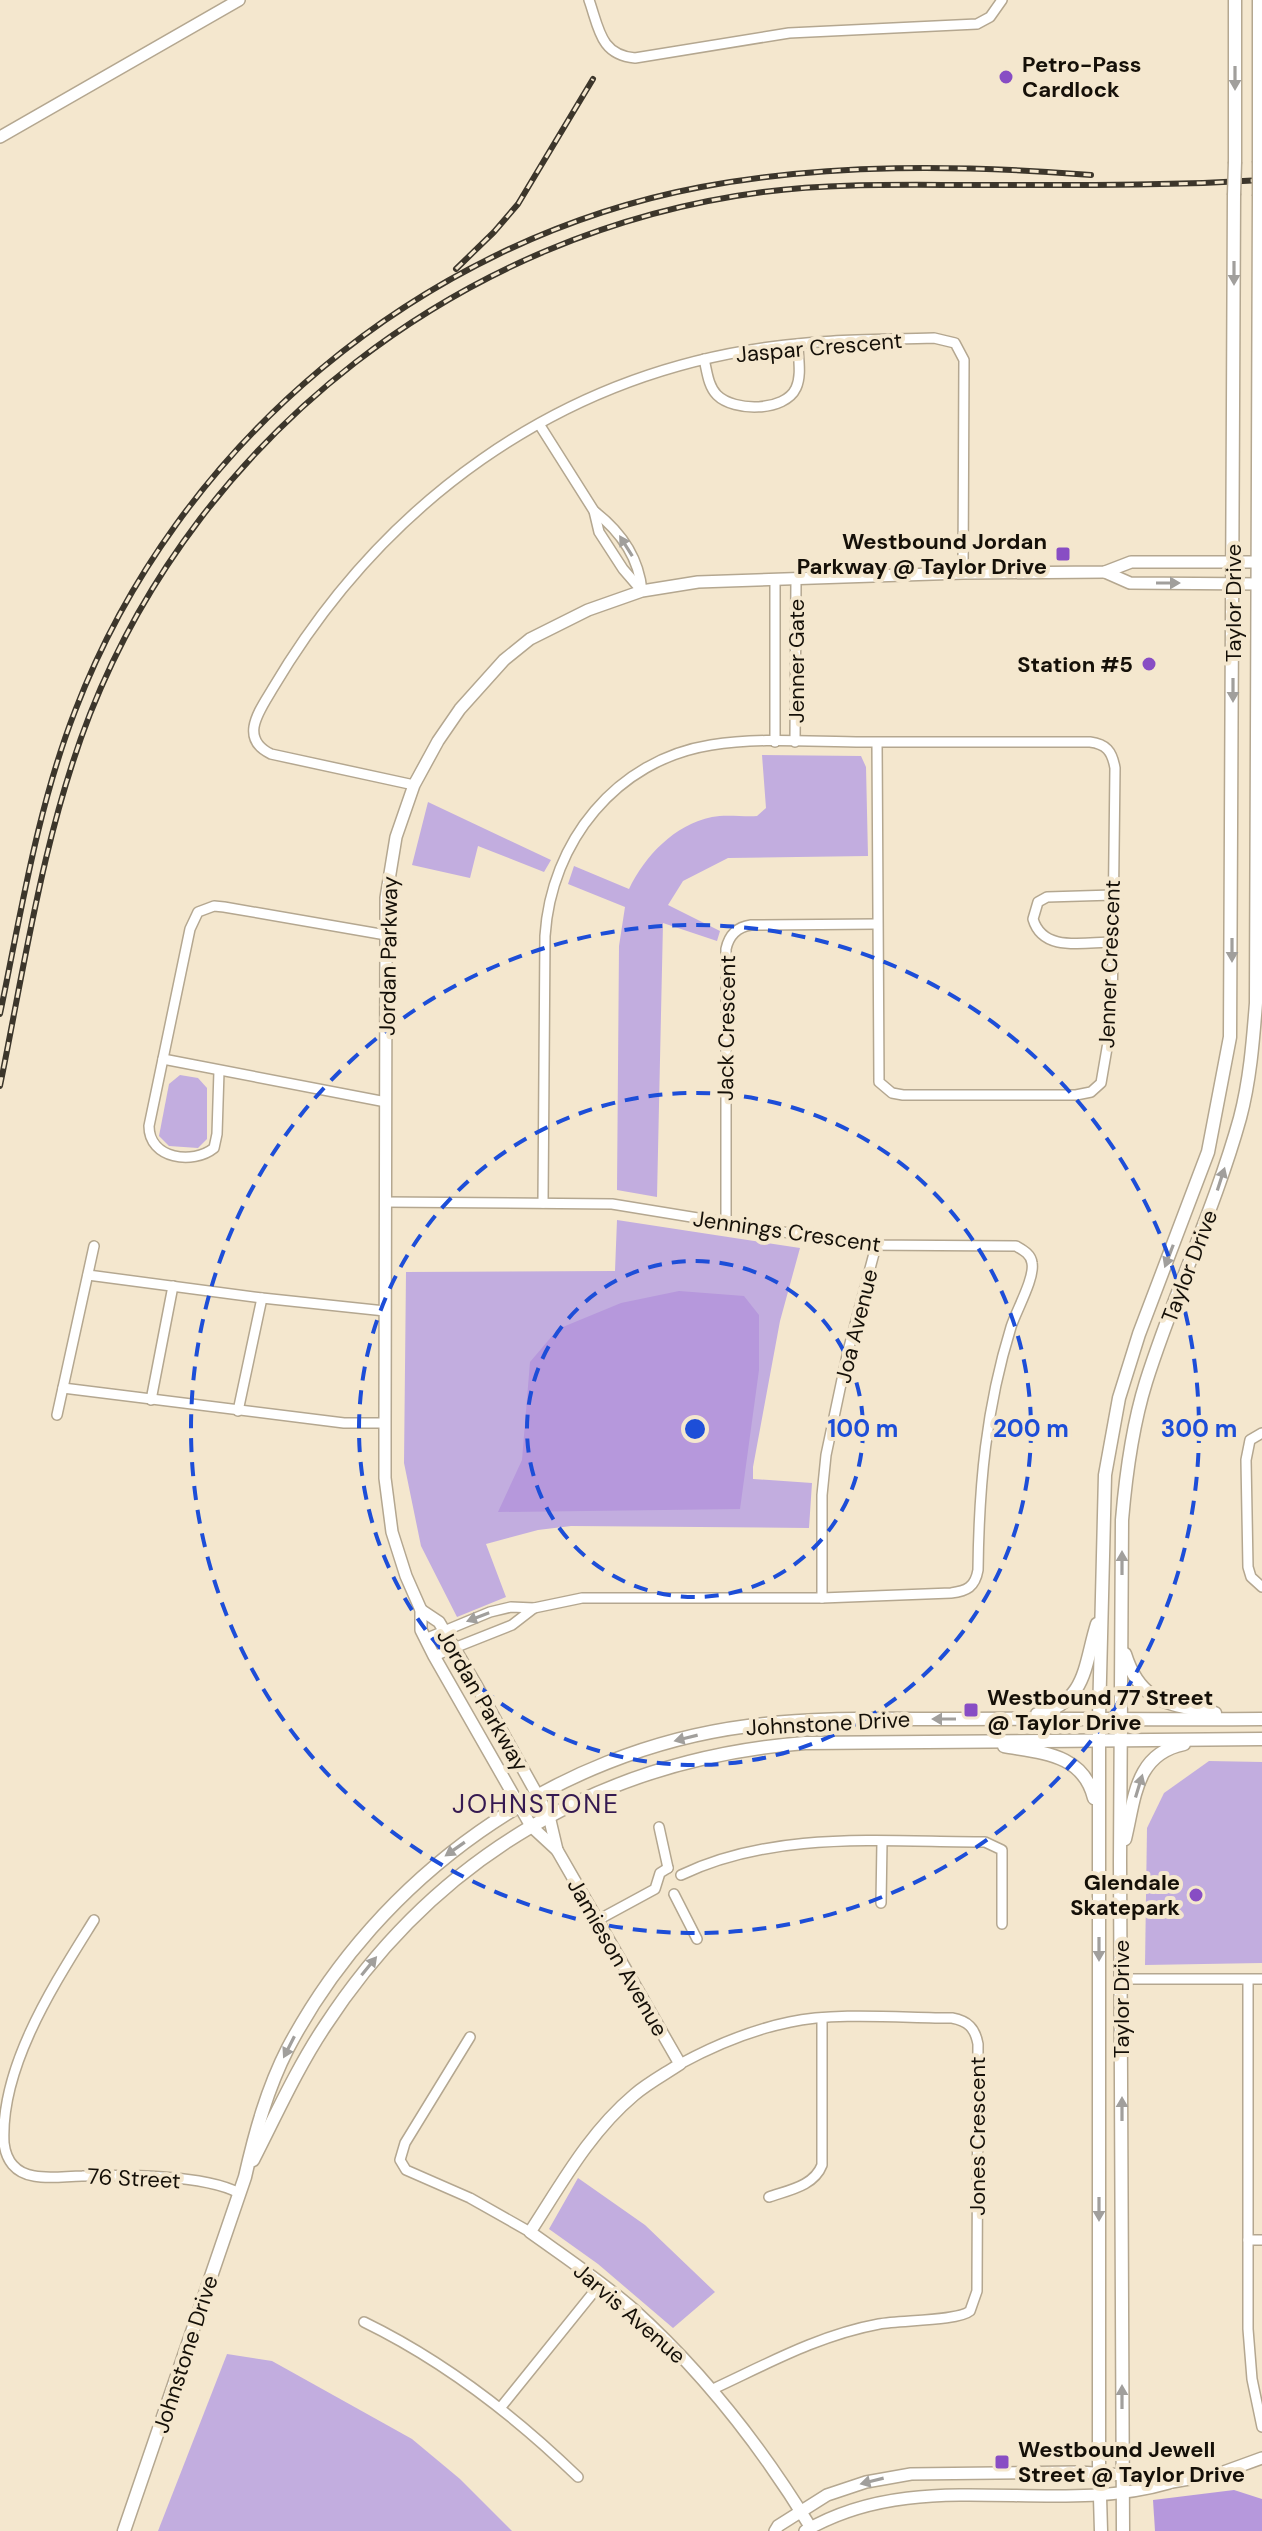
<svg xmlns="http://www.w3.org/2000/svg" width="1262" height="2531" font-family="'DM Sans',sans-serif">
<rect width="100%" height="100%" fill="#f4e7ce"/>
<g fill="#c2addf">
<path d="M762 755 861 756 866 767 868 856 728 858 683 881 668 905 720 931 717 941 663 923 657 1197 617 1190 619 946 625 907 568 884 574 866 629 889C645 856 674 825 712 817 726 814 743 817 757 816L766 808Z"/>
<path d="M428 802 551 860 544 872 478 846 470 878 412 865Z"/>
<path d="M180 1075 198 1078 207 1088V1139L198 1148 169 1146 159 1136 169 1084Z"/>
<path d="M617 1220 800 1248 780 1321 753 1467V1479L812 1483 809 1528 571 1526 538 1530 486 1544 506 1597 457 1617 421 1546 404 1463 406 1272 615 1271Z"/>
<path d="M1209 1761 1262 1762V1963L1145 1965 1147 1828 1164 1793Z"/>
<path d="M578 2178 645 2225 715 2292 673 2328 598 2264 549 2229Z"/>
<path d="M227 2354 272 2361 412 2439 460 2479 512 2531H158Z"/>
</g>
<g fill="#b698dc">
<path d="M679 1291 744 1296 759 1315V1370L740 1509 498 1512 522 1460 530 1362 558 1329 621 1303Z"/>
<path d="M1234 2490 1262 2499V2531H1155L1153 2500Z"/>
</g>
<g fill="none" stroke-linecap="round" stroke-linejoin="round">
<defs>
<g id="minor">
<path d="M589 0C599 28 600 55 635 58L789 33 977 24 990 17 1002 0"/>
<path d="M704 359C707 371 708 386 717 395 734 412 785 412 796 388 802 375 798 358 798 344"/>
<path d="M539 424 594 511 599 532 623 569 642 591"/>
<path d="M594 511C620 531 639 558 642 591"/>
<path d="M775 580V742"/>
<path d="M795 742 796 580"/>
<path d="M414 785 271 754C238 738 260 710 273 688 382 504 555 376 770 347 824 339 879 340 934 338L955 343 964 360 963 573"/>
<path d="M1113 942C1084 942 1043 953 1033 919L1038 902 1047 897 1113 895"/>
<path d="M163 1059 386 1102"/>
<path d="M219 1071 217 1134 214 1148C193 1165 149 1159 149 1126L190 929 198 912 214 906 224 907 386 935"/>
<path d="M385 1202 612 1204 863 1245 1016 1246C1023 1250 1031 1254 1032 1263 1035 1278 1016 1311 1011 1327 986 1408 979 1485 978 1570 975 1587 967 1591 951 1593L822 1598H582L534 1608 511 1607 490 1612 425 1639"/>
<path d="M543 1203 545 936C551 842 616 760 711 745 761 737 814 742 864 742 939 742 1014 742 1090 742 1106 744 1112 751 1115 768L1112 1019 1101 1083 1091 1092 1076 1095H903L892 1093 879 1082 877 742"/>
<path d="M726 1223V949C729 935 737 927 751 925L877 924"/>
<path d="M88 1275 262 1298 385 1311"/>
<path d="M63 1388 344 1423H385"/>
<path d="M151 1400 173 1286"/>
<path d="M238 1411 262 1298"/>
<path d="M57 1415 94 1246"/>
<path d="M1262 1433 1250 1440 1246 1460 1248 1567 1251 1577 1262 1587"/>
<path d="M822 1598V1495L826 1455 848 1351 876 1246"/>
<path d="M434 1656 512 1625 534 1608"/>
<path d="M659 1827 668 1868"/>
<path d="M681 1875C775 1830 883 1842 985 1842L1002 1850V1924"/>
<path d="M674 1894 697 1939"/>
<path d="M881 1903 882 1842"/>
<path d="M94 1920C55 1983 0 2066 4 2143 6 2160 15 2173 34 2176 49 2179 67 2176 82 2176 124 2175 203 2174 239 2193"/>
<path d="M596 1921 655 1889 660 1873 668 1868"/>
<path d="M1122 1979H1262"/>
<path d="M1248 1980V2329L1252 2379 1262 2427"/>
<path d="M470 2037 405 2143 400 2160 406 2170 470 2198 530 2232"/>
<path d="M680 2064C715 2045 751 2030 790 2022 836 2012 903 2018 952 2018 968 2021 975 2028 978 2044L977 2291 970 2311C958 2321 900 2320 879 2324 819 2335 767 2364 713 2389"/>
<path d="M769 2197C789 2190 814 2186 822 2165V2018"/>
<path d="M1248 2240H1262"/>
<path d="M364 2322C444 2361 514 2415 578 2477"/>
<path d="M501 2407 601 2283"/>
</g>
<g id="tertiary">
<path d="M0 137 239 0"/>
<path d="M1105 572 1130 583 1262 584"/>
<path d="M421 1610 439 1622 475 1683 549 1816 557 1850"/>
<path d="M811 2528C761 2446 704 2373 633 2309 601 2281 565 2257 530 2232 562 2183 589 2133 634 2095 648 2083 665 2074 680 2064L557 1850 531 1826 434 1656 421 1630V1610L406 1576 392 1532 385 1478V1423L386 935V898L396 837 414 785 438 741 460 709 504 660 530 639 588 610 642 591 698 582 963 573 1105 572 1131 562H1262"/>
<path d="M775 2531 778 2526 827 2495 866 2482 911 2474 1079 2472 1153 2477 1172 2482 1218 2474 1262 2458"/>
<path d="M805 2531C919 2464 1050 2518 1169 2483"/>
</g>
<g id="secondary">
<path d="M1259 0V161"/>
<path d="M1235 162V0"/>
<path d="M1125 1654C1141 1705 1169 1703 1215 1713"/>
<path d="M1037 1714C1087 1702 1084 1666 1097 1624"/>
<path d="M1004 1746C1043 1753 1083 1754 1094 1798"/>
<path d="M1125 1839C1135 1798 1135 1754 1184 1744"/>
<path d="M253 2160C276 2115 297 2068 325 2026 436 1856 603 1759 805 1743L1262 1739"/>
<path d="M124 2531 245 2177C255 2133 267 2089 288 2048 379 1876 554 1751 748 1726 813 1717 880 1719 946 1719 1051 1718 1157 1720 1262 1719"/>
<path d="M1101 2531 1099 2463V1718L1105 1475 1119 1398 1139 1334 1208 1152 1230 1037 1234 195"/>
<path d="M1123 2531 1120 1861 1122 1520C1126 1473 1132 1427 1146 1382 1174 1293 1215 1208 1240 1118 1250 1080 1253 1041 1256 1003L1259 196"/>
</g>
</defs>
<use href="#minor" stroke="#b4a790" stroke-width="12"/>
<use href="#tertiary" stroke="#b4a790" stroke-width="14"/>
<use href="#secondary" stroke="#b4a790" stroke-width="15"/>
<use href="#minor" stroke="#fff" stroke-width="9"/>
<use href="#tertiary" stroke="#fff" stroke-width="11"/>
<use href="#secondary" stroke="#fff" stroke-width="12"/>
<defs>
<g id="rail">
<path d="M456 269 494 232 518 204 593 79"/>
<path d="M0 1014C21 913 37 809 75 711 177 444 421 240 701 187 828 163 963 165 1091 175"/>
<path d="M0 1086C25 963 44 831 90 714 201 433 463 231 763 192 833 183 905 185 976 185 1072 185 1167 186 1262 180"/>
</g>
</defs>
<use href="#rail" stroke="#3c362b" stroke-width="6"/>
<use href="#rail" stroke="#f4e7ce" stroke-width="3" stroke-dasharray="9" stroke-linecap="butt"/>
<defs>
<g id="secondary-bridge">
<path d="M1234 195 1235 162"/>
<path d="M1259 196V161"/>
</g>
</defs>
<use href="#secondary-bridge" stroke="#b4a790" stroke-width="15" stroke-linecap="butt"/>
<use href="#secondary-bridge" stroke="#fff" stroke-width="12"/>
</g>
<defs><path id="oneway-solid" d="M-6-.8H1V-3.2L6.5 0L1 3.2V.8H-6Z" transform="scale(2)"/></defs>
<g fill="#a19f9c">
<use href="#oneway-solid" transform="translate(1235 78) rotate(90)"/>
<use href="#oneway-solid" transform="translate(1234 273) rotate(90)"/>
<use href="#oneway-solid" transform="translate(626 546) rotate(-122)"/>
<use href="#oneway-solid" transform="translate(1168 583)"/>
<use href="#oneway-solid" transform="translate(1233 690) rotate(90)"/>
<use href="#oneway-solid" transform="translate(1232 950) rotate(90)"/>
<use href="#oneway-solid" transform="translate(1221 1179) rotate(-72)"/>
<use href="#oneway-solid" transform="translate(1169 1256) rotate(111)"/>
<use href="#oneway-solid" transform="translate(1122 1563) rotate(-90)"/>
<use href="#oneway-solid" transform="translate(478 1617) rotate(159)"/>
<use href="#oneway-solid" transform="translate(944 1719) rotate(180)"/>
<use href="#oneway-solid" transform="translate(686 1738) rotate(166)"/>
<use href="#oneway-solid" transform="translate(1139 1786) rotate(-73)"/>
<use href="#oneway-solid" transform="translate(455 1849) rotate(145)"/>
<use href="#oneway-solid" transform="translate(1099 1949) rotate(90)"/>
<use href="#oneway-solid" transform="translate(369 1966) rotate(-51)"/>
<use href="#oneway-solid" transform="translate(289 2047) rotate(117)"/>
<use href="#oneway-solid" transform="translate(1122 2109) rotate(-90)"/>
<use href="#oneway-solid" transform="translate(1099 2209) rotate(90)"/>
<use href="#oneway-solid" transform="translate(1122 2397) rotate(-90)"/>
<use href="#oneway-solid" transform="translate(872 2481) rotate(166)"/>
</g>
<g fill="none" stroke="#1d4ed8" stroke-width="4" stroke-dasharray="14 10">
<circle cx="695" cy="1429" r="168"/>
<circle cx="695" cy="1429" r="336"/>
<circle cx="695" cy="1429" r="504"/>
</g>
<g fill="#884dc4" stroke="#f4e7ce" stroke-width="3">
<circle cx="1006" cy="77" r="8"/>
<rect x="1055" y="546" width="16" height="16" rx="4"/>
<circle cx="1149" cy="664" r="8"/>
<rect x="963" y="1702" width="16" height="16" rx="4"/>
<circle cx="1196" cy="1895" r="8"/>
<rect x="994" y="2454" width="16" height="16" rx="4"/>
</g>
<g text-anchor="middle" stroke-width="8" stroke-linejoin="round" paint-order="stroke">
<g font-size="22" font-weight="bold" fill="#151008" stroke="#f4e7ce" text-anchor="start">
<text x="1022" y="72">Petro-Pass<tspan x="1022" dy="25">Cardlock</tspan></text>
<text x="1047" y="549" text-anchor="end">Westbound Jordan<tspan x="1047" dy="25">Parkway @ Taylor Drive</tspan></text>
<text x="1133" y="672" text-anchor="end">Station #5</text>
<text x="987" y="1705">Westbound 77 Street<tspan x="987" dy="25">@ Taylor Drive</tspan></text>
<text x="1180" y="1890" text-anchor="end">Glendale<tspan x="1180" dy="25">Skatepark</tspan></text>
<text x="1018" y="2457">Westbound Jewell<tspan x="1018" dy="25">Street @ Taylor Drive</tspan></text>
</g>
<g font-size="22" fill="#151008" stroke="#f4e7ce">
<text transform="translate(819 347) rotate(-5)" y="8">Jaspar Crescent</text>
<text transform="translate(1233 603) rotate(-90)" y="8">Taylor Drive</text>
<text transform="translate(796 661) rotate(-90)" y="8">Jenner Gate</text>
<text transform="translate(388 956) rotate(-89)" y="8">Jordan Parkway</text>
<text transform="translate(1109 964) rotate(-88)" y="8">Jenner Crescent</text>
<text transform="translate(726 1028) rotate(-89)" y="8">Jack Crescent</text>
<text transform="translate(787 1231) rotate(8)" y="8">Jennings Crescent</text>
<text transform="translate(1189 1266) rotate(-69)" y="8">Taylor Drive</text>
<text transform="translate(856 1326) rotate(-76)" y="8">Joa Avenue</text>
<text transform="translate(483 1700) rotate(60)" y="8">Jordan Parkway</text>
<text transform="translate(828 1723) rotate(-3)" y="8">Johnstone Drive</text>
<text transform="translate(618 1957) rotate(60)" y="8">Jamieson Avenue</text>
<text transform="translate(1121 1999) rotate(-90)" y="8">Taylor Drive</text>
<text transform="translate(977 2136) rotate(-90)" y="8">Jones Crescent</text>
<text transform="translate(134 2178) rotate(3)" y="8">76 Street</text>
<text transform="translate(630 2313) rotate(41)" y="8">Jarvis Avenue</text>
<text transform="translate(185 2354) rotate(-72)" y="8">Johnstone Drive</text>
</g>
<g font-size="26" letter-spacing="2" fill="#351951" stroke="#f4e7ce">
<text x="536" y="1813">JOHNSTONE</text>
</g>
</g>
<circle cx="695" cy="1429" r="12" fill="#1d4ed8" stroke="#f4e7ce" stroke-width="4"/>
<g font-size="24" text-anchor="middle" font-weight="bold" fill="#1d4ed8" stroke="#f4e7ce" stroke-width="8" stroke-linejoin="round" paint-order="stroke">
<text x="863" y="1437">100 m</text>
<text x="1031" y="1437">200 m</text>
<text x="1199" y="1437">300 m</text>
</g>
</svg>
